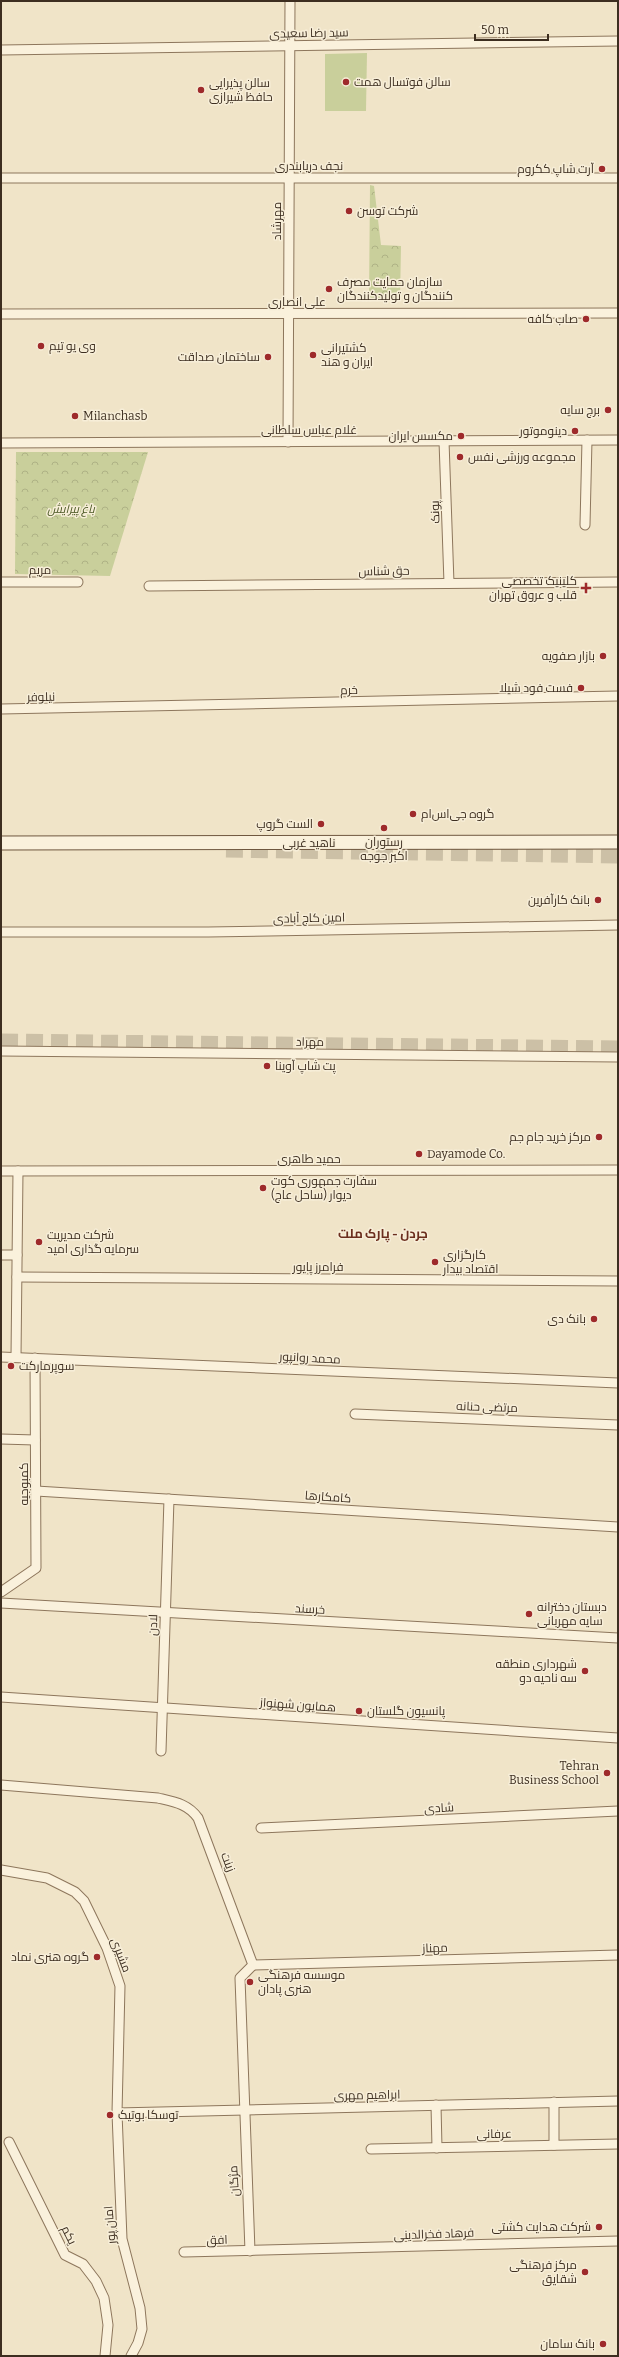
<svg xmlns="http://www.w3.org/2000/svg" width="619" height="2357" font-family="Bitter,Cairo,serif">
<defs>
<pattern id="park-crowns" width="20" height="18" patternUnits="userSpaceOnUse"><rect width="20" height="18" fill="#c9cf9b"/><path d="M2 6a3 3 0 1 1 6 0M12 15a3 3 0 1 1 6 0" fill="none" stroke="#aeb285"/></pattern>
</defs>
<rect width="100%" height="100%" fill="#f0e4c8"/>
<path fill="#c9cf9b" d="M367 53 366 111H325V54Z"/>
<g fill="url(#park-crowns)">
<path d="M370 185 374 186 381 245 401 246 400 301H369Z"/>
<path d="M16 452H148L110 576 15 574Z"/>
</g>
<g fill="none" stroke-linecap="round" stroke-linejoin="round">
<g stroke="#ccc0a6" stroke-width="17" stroke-dasharray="17 8" stroke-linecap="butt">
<path d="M226 849 618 855"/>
<path d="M1 1042 618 1049"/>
</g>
<defs>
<g id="street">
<path d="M1 50 618 41"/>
<path d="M1 178H618"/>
<path d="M1 314 618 313"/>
<path d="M444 441 449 583"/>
<path d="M288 442 290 1"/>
<path d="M1 443 618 440"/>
<path d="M585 525 587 440"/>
<path d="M1 582H78"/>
<path d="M149 586 618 582"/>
<path d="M1 709 618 696"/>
<path d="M1 932H208L618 925"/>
<path d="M1 1051 618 1057"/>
<path d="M1 1171 618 1170"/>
<path d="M1 1255H17"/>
<path d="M17 1277 618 1281"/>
<path d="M1 1357 618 1383"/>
<path d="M16 1357 18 1171"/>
<path d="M355 1414 618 1425"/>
<path d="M1 1439 35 1440"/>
<path d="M36 1491 618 1527"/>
<path d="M1 1592 36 1568 35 1358"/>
<path d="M1 1603 618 1638"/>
<path d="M1 1697 618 1738"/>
<path d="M161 1751 169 1499"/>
<path d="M1 1785 158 1798C175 1802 188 1804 198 1818L253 1965 240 1978 250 2251"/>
<path d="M261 1828 618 1811"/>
<path d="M1 1870 47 1878 75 1892 84 1901 107 1948 120 1986 117 2113 122 2239 140 2308 142 2329 138 2343 131 2356"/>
<path d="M253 1965 618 1955"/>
<path d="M436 2105 437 2148"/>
<path d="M117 2113 618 2101"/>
<path d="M9 2142 65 2255 83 2264 96 2281 104 2298 108 2325 105 2356"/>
<path d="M554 2145V2102"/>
<path d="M371 2149 618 2144"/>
<path d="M184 2252 618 2241"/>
</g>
<path id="secondary" d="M1 843 618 842"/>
</defs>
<use href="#street" stroke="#8d765c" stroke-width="11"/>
<use href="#secondary" stroke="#6f573f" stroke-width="15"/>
<use href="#street" stroke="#faf1dc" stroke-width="9"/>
<use href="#secondary" stroke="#faf1dc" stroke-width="13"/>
</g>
<g fill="#9e2a2b" stroke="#f7eed8" stroke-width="1.5">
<circle cx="346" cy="82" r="4"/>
<circle cx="201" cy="90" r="4"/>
<circle cx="602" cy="169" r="4"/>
<circle cx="349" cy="211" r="4"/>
<circle cx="329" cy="289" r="4"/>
<circle cx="586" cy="319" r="4"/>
<circle cx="41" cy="346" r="4"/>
<circle cx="313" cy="355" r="4"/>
<circle cx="268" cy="357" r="4"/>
<circle cx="608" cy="410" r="4"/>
<circle cx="75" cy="416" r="4"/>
<circle cx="575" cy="431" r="4"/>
<circle cx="461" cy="436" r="4"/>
<circle cx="460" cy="457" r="4"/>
<path d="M584 582h4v4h4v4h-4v4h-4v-4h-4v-4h4z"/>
<circle cx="603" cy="656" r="4"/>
<circle cx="581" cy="688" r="4"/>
<circle cx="413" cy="814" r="4"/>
<circle cx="321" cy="824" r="4"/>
<circle cx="384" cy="828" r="4"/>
<circle cx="598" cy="900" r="4"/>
<circle cx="267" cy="1066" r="4"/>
<circle cx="599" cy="1137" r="4"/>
<circle cx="419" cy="1154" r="4"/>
<circle cx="263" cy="1188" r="4"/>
<circle cx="39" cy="1242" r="4"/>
<circle cx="435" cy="1262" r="4"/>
<circle cx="594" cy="1319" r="4"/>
<circle cx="11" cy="1366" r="4"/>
<circle cx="529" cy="1614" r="4"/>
<circle cx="585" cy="1671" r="4"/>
<circle cx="359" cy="1711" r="4"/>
<circle cx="607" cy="1773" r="4"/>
<circle cx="97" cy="1957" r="4"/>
<circle cx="250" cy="1982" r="4"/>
<circle cx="110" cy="2115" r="4"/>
<circle cx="599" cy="2227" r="4"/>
<circle cx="585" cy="2272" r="4"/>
<circle cx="603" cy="2344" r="4"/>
</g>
<g text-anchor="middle" stroke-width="3" stroke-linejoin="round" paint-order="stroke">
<g font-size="12" fill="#3d2e20" stroke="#f7eed8">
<text transform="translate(309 33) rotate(-1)" y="4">سید رضا سعیدی</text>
<text x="309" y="170">نجف دریابندری</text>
<text transform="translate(277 221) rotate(-90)" y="4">مهرشاد</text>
<text x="297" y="306">علی انصاری</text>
<text x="309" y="434">غلام عباس سلطانی</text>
<text transform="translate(435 512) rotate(-92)" y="4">پونک</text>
<text x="40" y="574">مریم</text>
<text transform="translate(384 571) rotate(-1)" y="4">حق شناس</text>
<text transform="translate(349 690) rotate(-1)" y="4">خرم</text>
<text transform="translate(41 697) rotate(-1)" y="4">نیلوفر</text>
<text x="309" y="847">ناهید غربی</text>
<text transform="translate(309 918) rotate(-1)" y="4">امین کاج آبادی</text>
<text transform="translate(310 1042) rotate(1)" y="4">مهراد</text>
<text x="309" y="1163">حمید طاهری</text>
<text x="318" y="1271">فرامرز پایور</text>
<text transform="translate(310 1358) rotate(3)" y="4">محمد روانپور</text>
<text transform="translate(487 1407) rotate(2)" y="4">مرتضی حنانه</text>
<text transform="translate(24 1484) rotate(-90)" y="4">کمبوجیه</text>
<text transform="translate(328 1497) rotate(4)" y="4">کامکارها</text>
<text transform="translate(310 1609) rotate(3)" y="4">خرسند</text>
<text transform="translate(153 1625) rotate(-88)" y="4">لادن</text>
<text transform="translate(298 1705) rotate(4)" y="4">همایون شهنواز</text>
<text transform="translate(439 1808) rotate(-3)" y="4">شادی</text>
<text transform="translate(228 1862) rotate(69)" y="4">زینت</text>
<text transform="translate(435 1948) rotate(-2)" y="4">مهناز</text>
<text transform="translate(121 1955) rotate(69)" y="4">مشیری</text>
<text transform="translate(367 2095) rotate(-1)" y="4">ابراهیم مهری</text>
<text transform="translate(494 2134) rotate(-1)" y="4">عرفانی</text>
<text transform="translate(234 2181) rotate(-93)" y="4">مژگان</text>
<text transform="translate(110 2225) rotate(-95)" y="4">امان پور</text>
<text transform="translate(434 2234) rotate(-2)" y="4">فرهاد فخرالدینی</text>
<text transform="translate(69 2235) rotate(64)" y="4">یکم</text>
<text transform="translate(217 2240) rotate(-2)" y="4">افق</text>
</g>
<g font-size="12" fill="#3d2e20" stroke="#f7eed8" text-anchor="start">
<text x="354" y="86">سالن فوتسال همت</text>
<text x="209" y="87">سالن پذیرایی<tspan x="209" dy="14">حافظ شیرازی</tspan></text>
<text x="594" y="173" text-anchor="end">آرت شاپ ککروم</text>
<text x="357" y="215">شرکت توسن</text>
<text x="337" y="286">سازمان حمایت مصرف<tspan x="337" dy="14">کنندگان و تولیدکنندگان</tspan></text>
<text x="578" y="323" text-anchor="end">صاب کافه</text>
<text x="49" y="350">وی یو تیم</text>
<text x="321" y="352">کشتیرانی<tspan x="321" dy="14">ایران و هند</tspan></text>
<text x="260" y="361" text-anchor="end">ساختمان صداقت</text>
<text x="600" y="414" text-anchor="end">برج سایه</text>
<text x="83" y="420">Milanchasb</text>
<text x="567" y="435" text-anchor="end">دینوموتور</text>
<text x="453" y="440" text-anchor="end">مکسس ایران</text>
<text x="468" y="461">مجموعه ورزشی نفس</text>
<text x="577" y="585" text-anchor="end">کلینیک تخصصی<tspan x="577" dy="14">قلب و عروق تهران</tspan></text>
<text x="595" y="660" text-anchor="end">بازار صفویه</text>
<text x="573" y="692" text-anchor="end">فست فود شیلا</text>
<text x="421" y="818">گروه جی‌اس‌ام</text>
<text x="313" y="828" text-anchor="end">الست گروپ</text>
<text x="384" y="846" text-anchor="middle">رستوران<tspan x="384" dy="14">اکبر جوجه</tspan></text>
<text x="590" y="904" text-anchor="end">بانک کارآفرین</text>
<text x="275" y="1070">پت شاپ آوینا</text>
<text x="591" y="1141" text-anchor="end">مرکز خرید جام جم</text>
<text x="427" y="1158">Dayamode Co.</text>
<text x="271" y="1185">سفارت جمهوری کوت<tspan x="271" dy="14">دیوار (ساحل عاج)</tspan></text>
<text x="47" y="1239">شرکت مدیریت<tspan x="47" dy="14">سرمایه گذاری امید</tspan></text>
<text x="443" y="1259">کارگزاری<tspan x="443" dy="14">اقتصاد بیدار</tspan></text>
<text x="586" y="1323" text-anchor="end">بانک دی</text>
<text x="19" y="1370">سوپرمارکت</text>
<text x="537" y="1611">دبستان دخترانه<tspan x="537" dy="14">سایه مهربانی</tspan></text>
<text x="577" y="1668" text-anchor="end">شهرداری منطقه<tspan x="577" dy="14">سه ناحیه دو</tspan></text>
<text x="367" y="1715">پانسیون گلستان</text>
<text x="599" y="1770" text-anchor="end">Tehran<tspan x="599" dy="14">Business School</tspan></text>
<text x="89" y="1961" text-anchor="end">گروه هنری نماد</text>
<text x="258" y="1979">موسسه فرهنگی<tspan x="258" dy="14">هنری پادان</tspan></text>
<text x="118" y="2119">توسکا بوتیک</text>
<text x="591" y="2231" text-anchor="end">شرکت هدایت کشتی</text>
<text x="577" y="2269" text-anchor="end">مرکز فرهنگی<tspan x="577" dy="14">شقایق</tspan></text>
<text x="595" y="2348" text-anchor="end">بانک سامان</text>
</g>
<g font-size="12" font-style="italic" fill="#4d5a26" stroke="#f7eed8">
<text x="71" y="513">باغ پیرایش</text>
</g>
<g font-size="13" font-weight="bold" fill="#6b2e1e" stroke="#f7eed8">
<text x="383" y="1238">جردن - پارک ملت</text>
</g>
</g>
<rect width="619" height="2357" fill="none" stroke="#3d2e20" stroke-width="4"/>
<path d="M475 34v6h73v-6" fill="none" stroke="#3d2e20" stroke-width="2"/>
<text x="481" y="34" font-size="12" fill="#3d2e20" stroke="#f7eed8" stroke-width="3" paint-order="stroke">50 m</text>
</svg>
